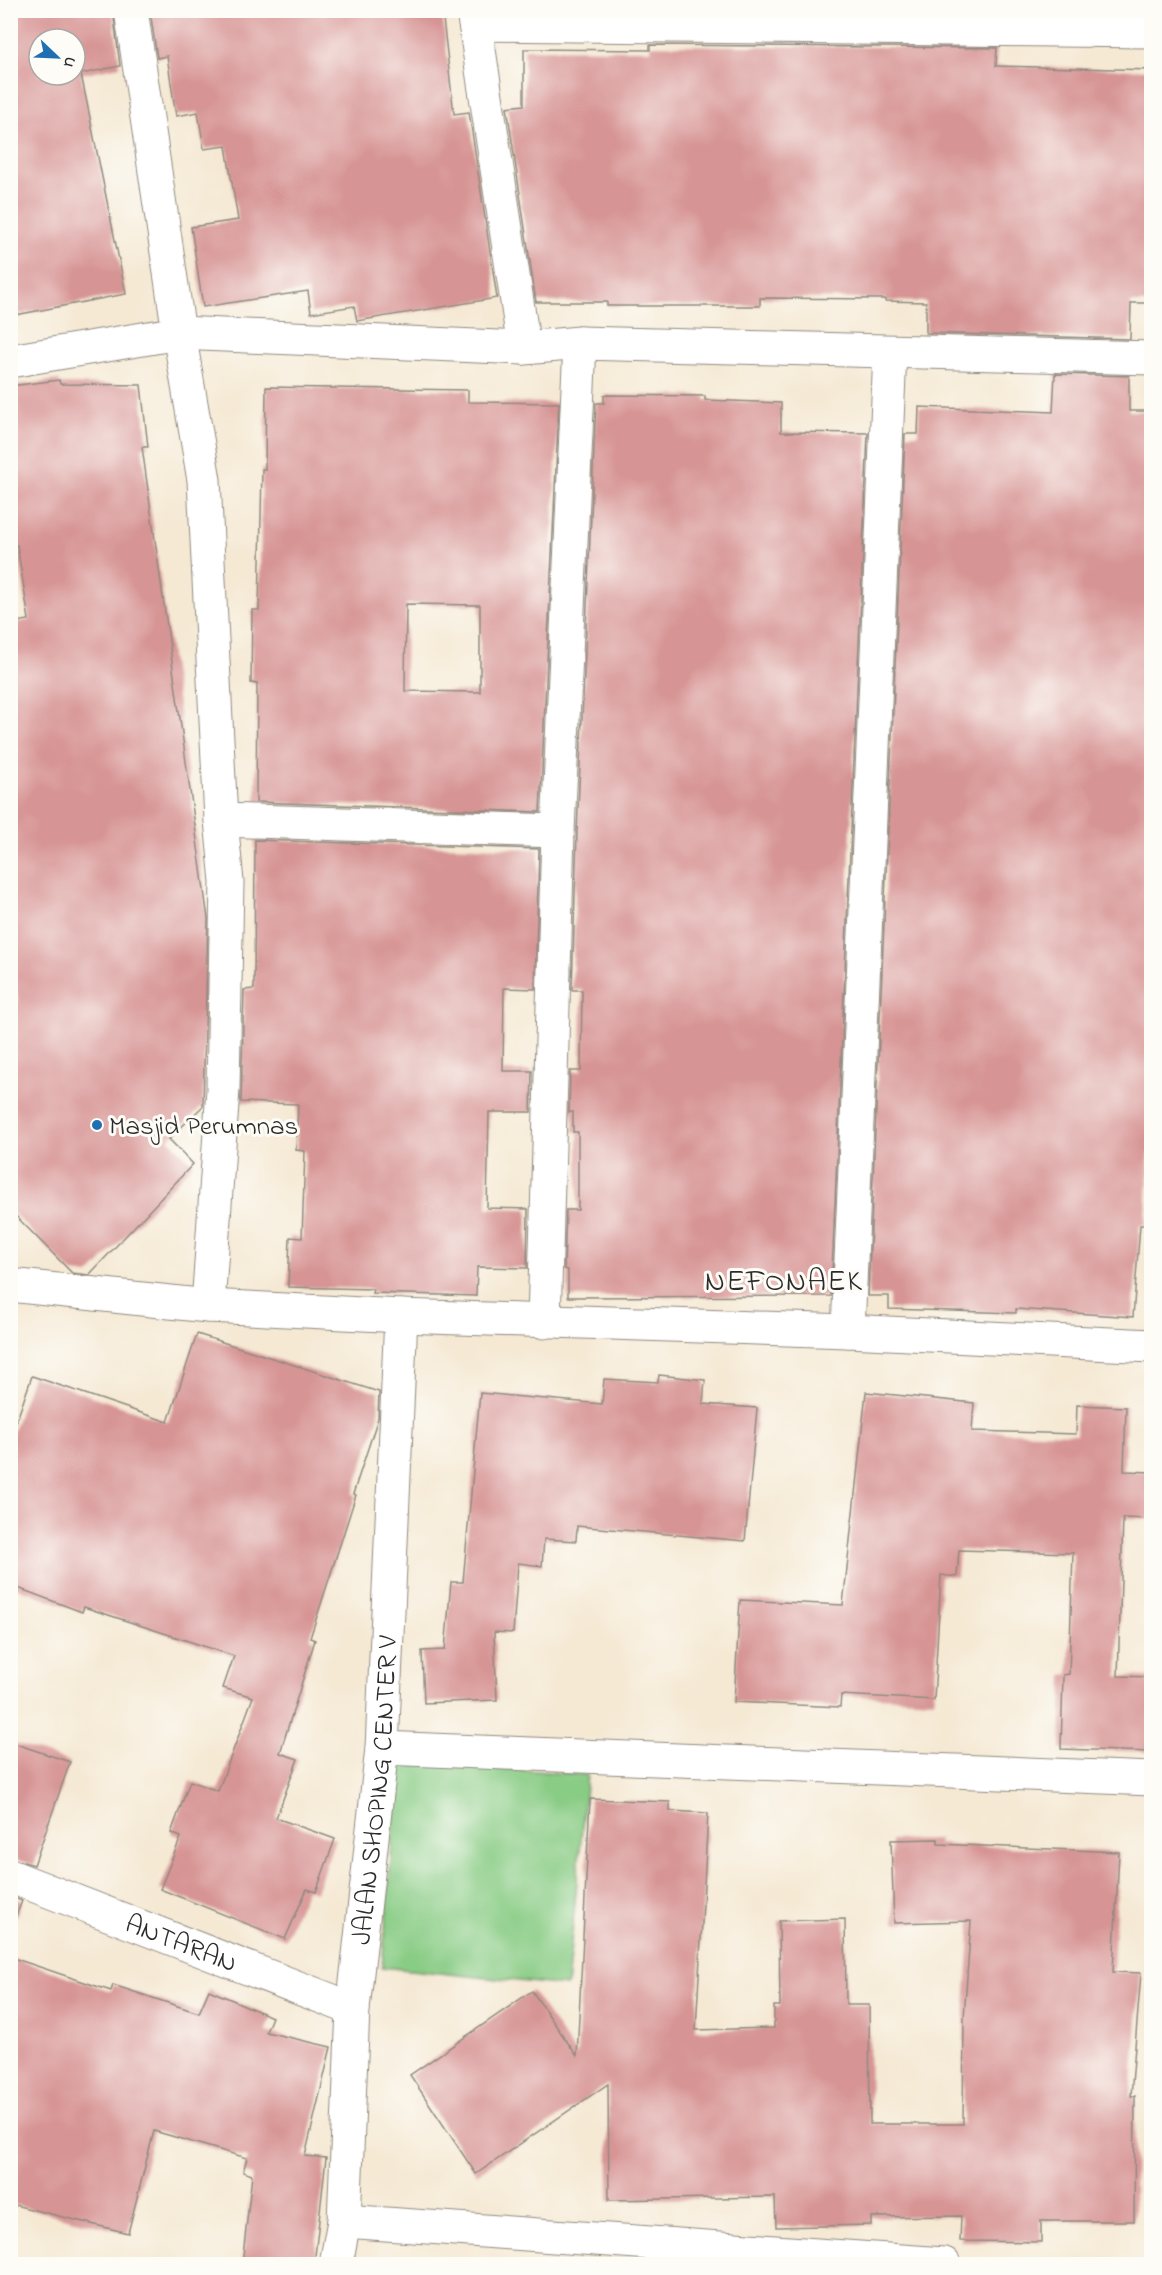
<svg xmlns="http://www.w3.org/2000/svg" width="1162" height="2275" font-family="'Indie Flower',sans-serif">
<rect width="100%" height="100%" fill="#fdfcf7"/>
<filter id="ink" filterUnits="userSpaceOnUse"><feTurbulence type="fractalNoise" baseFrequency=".0167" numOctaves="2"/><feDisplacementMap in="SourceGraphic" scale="12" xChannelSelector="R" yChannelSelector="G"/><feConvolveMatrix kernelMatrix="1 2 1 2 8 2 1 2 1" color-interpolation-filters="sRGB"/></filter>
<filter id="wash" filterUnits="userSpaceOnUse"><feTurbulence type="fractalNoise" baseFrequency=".008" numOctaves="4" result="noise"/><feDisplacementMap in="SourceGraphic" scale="24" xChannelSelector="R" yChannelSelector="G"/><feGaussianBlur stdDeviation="1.35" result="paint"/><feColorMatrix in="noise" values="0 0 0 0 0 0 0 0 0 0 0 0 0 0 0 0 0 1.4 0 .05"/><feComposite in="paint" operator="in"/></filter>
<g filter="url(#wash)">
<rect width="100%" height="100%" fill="#f5e9d4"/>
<path fill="#89cc85" stroke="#5a7c58" stroke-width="1.5" d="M399 1761 587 1775 567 1986 382 1967Z"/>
<g id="blocks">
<g fill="#d79494" fill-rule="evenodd">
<path d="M10 10H113L120 66 81 74 126 294 10 316ZM39 39H75V75H39Z"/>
<path d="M150 10H442L454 114 469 112 497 298 357 321 354 306 311 313 308 291 203 307 191 227 238 220 226 146 204 149 198 112 176 116 167 56 157 58Z"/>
<path d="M650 45 997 48 996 66 1152 70V303H1131L1130 339 926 333V302L885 301V299L760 298V306H607V302H536L507 107 524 105V49L650 50Z"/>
<path d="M1055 374 1129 376V411H1152V1154H1149L1146 1225H1140L1133 1317 1016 1309V1313L889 1309V1296H868L905 434H918L919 407 1053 412Z"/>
<path d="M59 380 60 384 141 385 148 447H142L208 919 203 1106 169 1139 193 1164 89 1275 72 1273 10 1210V1004L18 1003 10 942V623L29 620 17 545H14L10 521V386Z"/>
<path d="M266 387 468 390V402L559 403 540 812 256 802 257 684 251 683 252 610H259L262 469H265ZM406 604 480 605V692L405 691Z"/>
<path d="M604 395 705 396V400L781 403V432L868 433 831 1296 568 1297V1270L564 1269 566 1210H578V1132H573V1112H569L570 1071H581L582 990H572L577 832 596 403H604Z"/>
<path d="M255 840 539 849 535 989 504 988 503 1071H532L531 1112H489L487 1208 528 1209 527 1268 477 1267 476 1296 372 1293 373 1289 288 1287 290 1237 302 1238 305 1151 296 1150 298 1104 241 1102 244 990 254 989Z"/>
<path d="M197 1334 379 1392 378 1418 353 1494 356 1495 310 1638 315 1640 280 1753 298 1759 276 1818 335 1839 316 1892 307 1889 285 1939 160 1889 181 1837 171 1833 190 1781 218 1791 253 1697 223 1688 234 1656 84 1607 82 1612 10 1585V1440L32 1376 168 1422Z"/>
<path d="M659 1375 705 1380 703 1404 757 1408 745 1541 577 1526 576 1541 544 1539 542 1566 518 1563 513 1633 494 1632 497 1700 424 1703 422 1651 445 1650 451 1582H463L480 1393 602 1404 604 1379 658 1382Z"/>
<path d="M866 1392 974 1403 972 1431 1076 1434 1077 1405 1126 1407 1124 1471 1152 1472V1519L1123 1518 1118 1676 1152 1677V1752L1061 1749 1063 1675 1069 1674 1073 1553 959 1550 957 1577 941 1575 934 1700 841 1695 840 1707 734 1702 740 1600 843 1605Z"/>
<path d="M10 1742 70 1762 34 1865 10 1858Z"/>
<path d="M590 1799 670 1802V1811L708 1813 696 2030 774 2028V2006H780L779 1921 845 1919 846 2005H869L870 2124H963L964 2018 971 1921 894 1923 891 1840 938 1839V1844L1119 1852 1113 1972 1141 1973 1131 2096H1135L1134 2221H1041V2242L960 2241 961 2216 871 2217V2225L776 2227 775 2197 609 2200 608 2084 476 2174 410 2075 532 1991 577 2056Z"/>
<path d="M10 1896 22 1901 16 1916 10 1915Z"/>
<path d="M10 1957 111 1991 113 1985 199 2013 209 1990 272 2017 266 2032 331 2047 305 2156 326 2158 314 2265H242L252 2175 243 2172 247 2158 154 2131 128 2233 10 2204Z"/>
</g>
</g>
</g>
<g filter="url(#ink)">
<use href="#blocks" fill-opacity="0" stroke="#908a80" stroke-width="1.5"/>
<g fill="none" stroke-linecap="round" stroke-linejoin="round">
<defs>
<g id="minor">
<path d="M131 10 179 333 204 480 221 820 227 882 223 1089 208 1306"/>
<path d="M473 10 524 348"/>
<path d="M475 24 1152 31"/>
<path d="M10 361 179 333 524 348 580 343 1152 358"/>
<path d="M221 820 558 831"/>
<path d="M10 1285 208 1306 401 1316 848 1331 1152 1346"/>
<path d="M544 1322 558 831 580 343"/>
<path d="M848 1331 890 352"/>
<path d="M382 1748 1152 1779"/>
<path id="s1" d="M10 1876 353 2009"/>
<path d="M344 2221 944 2264"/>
<path id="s2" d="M336 2264 344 2221 353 2009 382 1748 401 1316"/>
</g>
</defs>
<use href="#minor" stroke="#908a80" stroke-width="35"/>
<use href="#minor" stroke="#fff" stroke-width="33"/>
</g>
</g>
<circle fill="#1f6fb2" stroke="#fdfcf7" stroke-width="2" cx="97" cy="1125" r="6"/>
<g text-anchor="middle" stroke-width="6" stroke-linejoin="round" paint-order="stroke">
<g font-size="27" fill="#2b2b2b" stroke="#fdfcf7" text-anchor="start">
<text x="109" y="1134">Masjid Perumnas</text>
</g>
<g font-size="27" fill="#2b2b2b" stroke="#fdfcf7">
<text dy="9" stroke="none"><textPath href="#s2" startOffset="476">JALAN SHOPING CENTER V</textPath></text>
<text dy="9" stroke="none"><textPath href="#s1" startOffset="184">ANTARAN</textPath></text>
</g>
<g font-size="30" letter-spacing="1.5" fill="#2b2b2b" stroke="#fdfcf7">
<text x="784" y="1290">NEFONAEK</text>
</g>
</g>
<rect width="1162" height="2275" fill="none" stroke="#fdfcf7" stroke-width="36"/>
<g transform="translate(57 57) rotate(113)"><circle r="28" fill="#fdfcf7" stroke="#a9a8a5" stroke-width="1.5"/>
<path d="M0-4.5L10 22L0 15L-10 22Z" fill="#1f6fb2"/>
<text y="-9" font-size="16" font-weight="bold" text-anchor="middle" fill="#2b2b2b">U</text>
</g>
</svg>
